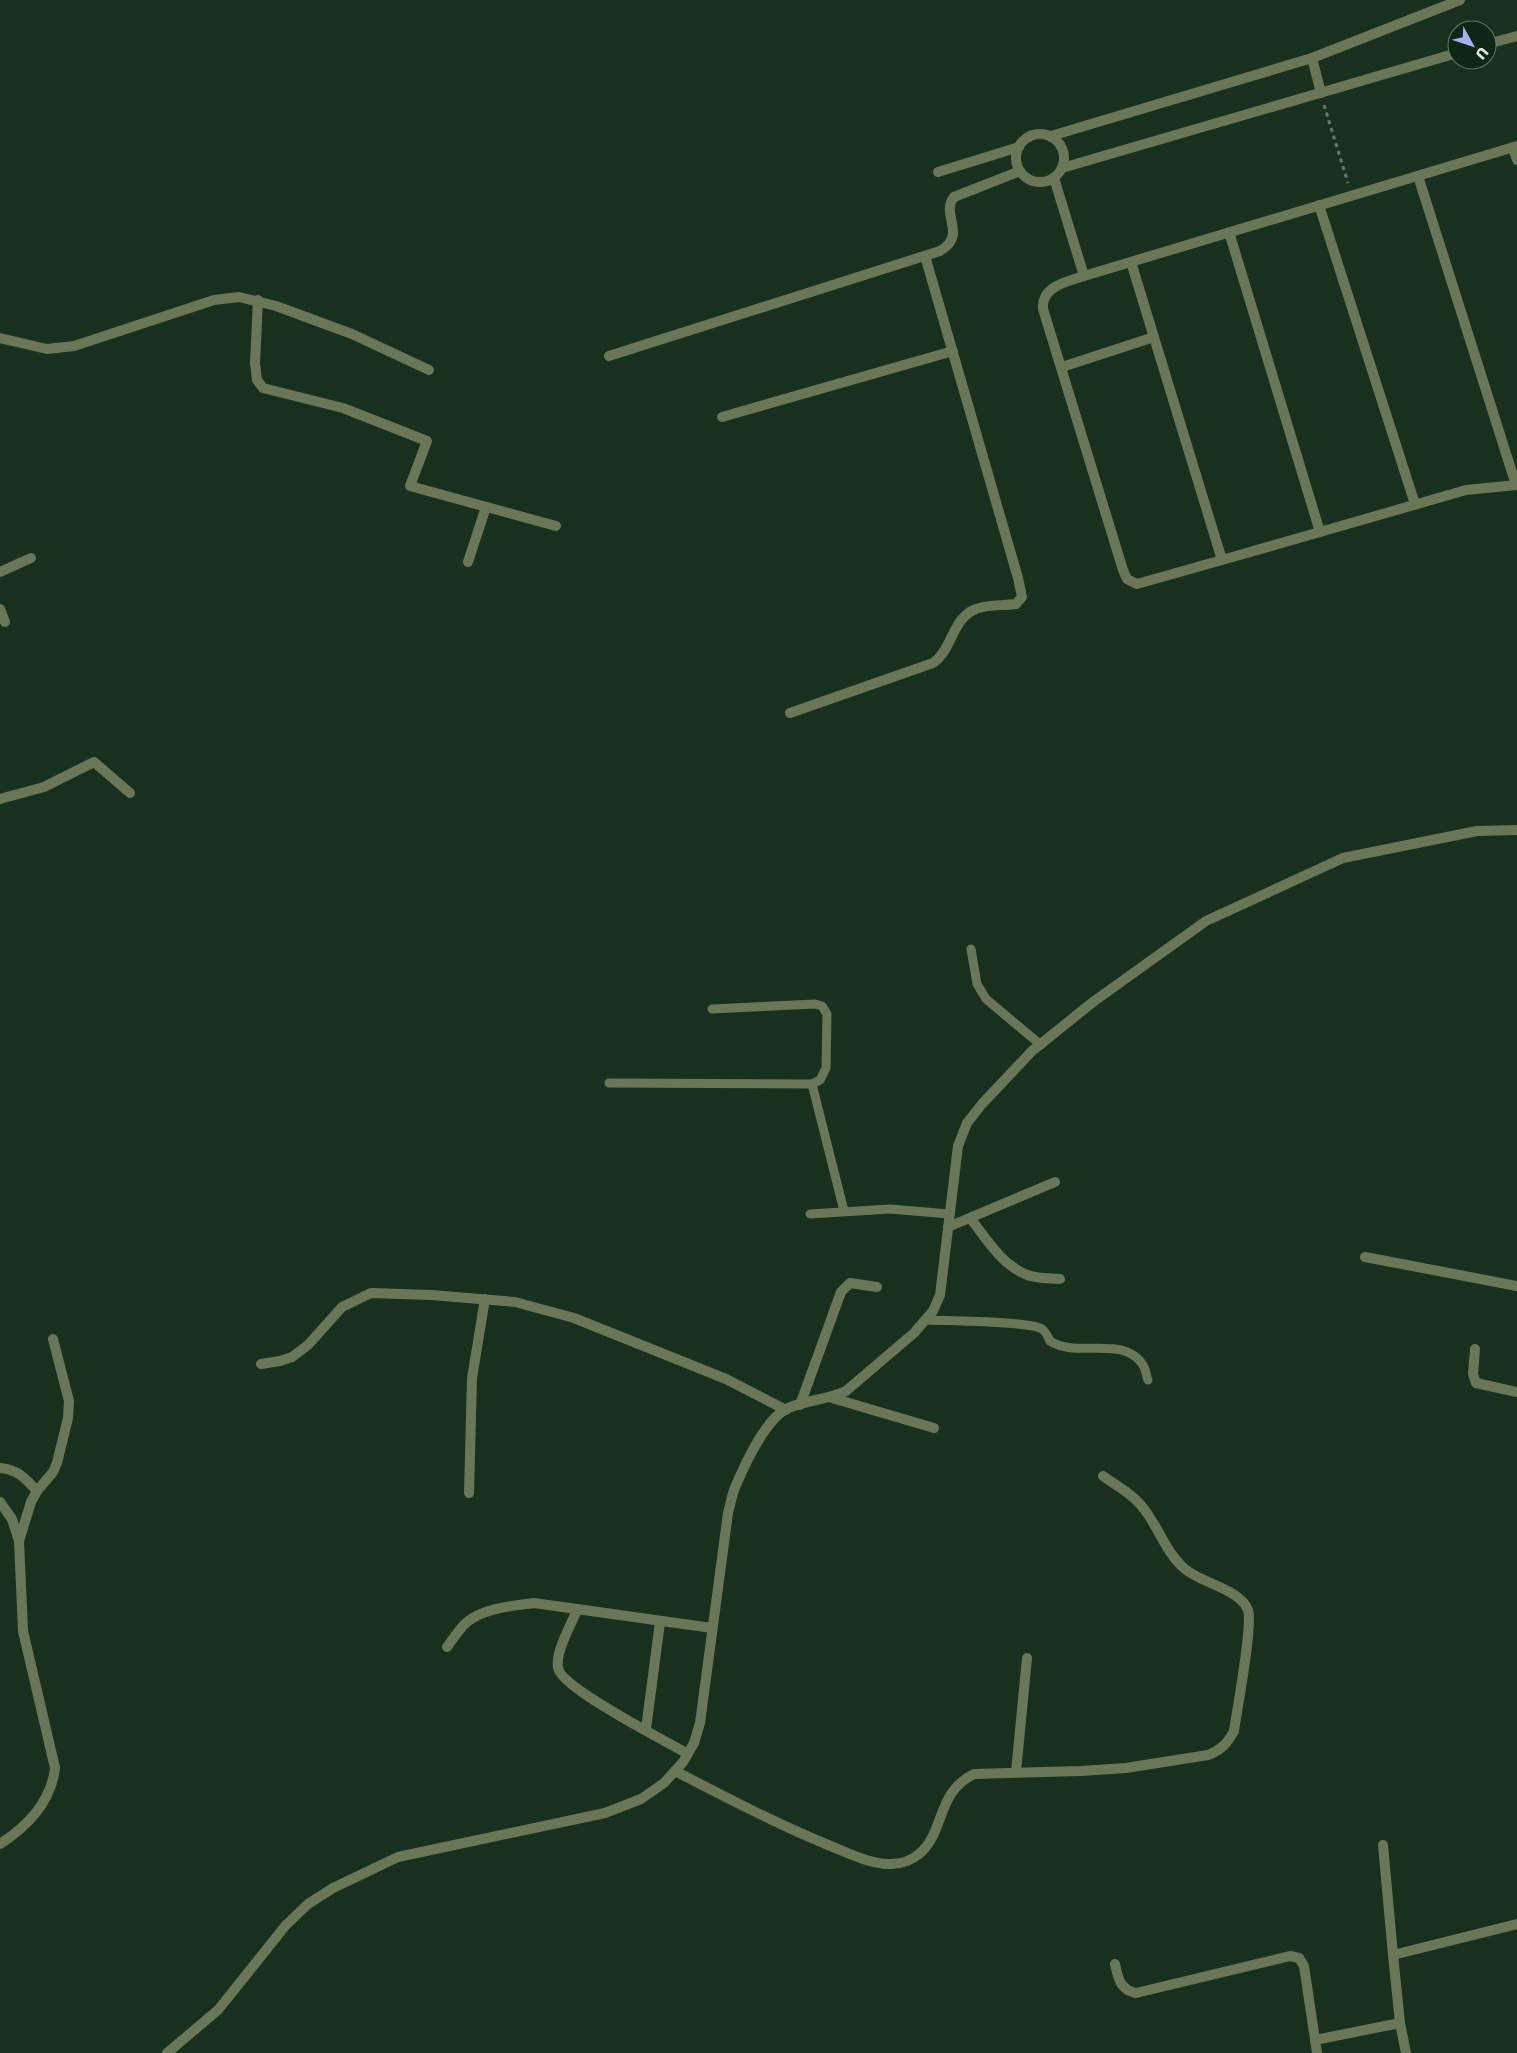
<svg xmlns="http://www.w3.org/2000/svg" width="1517" height="2053" font-family="'DejaVu Sans',sans-serif">
<rect width="100%" height="100%" fill="#18311e"/>
<g fill="none" stroke-linecap="round" stroke-linejoin="round">
<path stroke="#647968" stroke-width="3" stroke-dasharray="4 4" stroke-linecap="butt" d="M1324 105 1348 183"/>
<g stroke="#6a7756" stroke-width="9">
<path d="M971 949 977 984 986 999 1041 1045"/>
<path d="M712 1009 815 1004 822 1006 827 1014 826 1068 820 1080 812 1084"/>
<path d="M609 1083 812 1084 844 1211"/>
<path d="M810 1214 890 1209 949 1214"/>
<path d="M926 1320C945 1321 1030 1321 1042 1329 1046 1332 1048 1337 1050 1341 1077 1359 1123 1334 1143 1365 1146 1369 1146 1376 1148 1380"/>
</g>
<g stroke="#6a7756" stroke-width="10">
<path d="M1487 44 1517 36"/>
<path d="M1312 58 1321 93"/>
<circle cx="1040" cy="158" r="24"/>
<path d="M1051 136 1312 58 1460 0"/>
<path d="M1513 148 1517 160"/>
<path d="M1062 168 1457 53"/>
<path d="M938 172 1019 147"/>
<path d="M1418 176 1516 485"/>
<path d="M1054 178 1084 276"/>
<path d="M1319 205 1415 504"/>
<path d="M1229 232 1320 532 1466 490 1517 485"/>
<path d="M1131 262 1222 560 1137 584 1127 579 1123 570 1043 309C1041 286 1067 282 1084 276L1517 146"/>
<path d="M258 300 255 363 257 380 263 388 343 408 427 441 410 486 556 526"/>
<path d="M0 338 47 349 74 346 214 300 239 297 276 306 352 334 429 370"/>
<path d="M609 356 940 251C968 235 940 214 954 197L1020 171"/>
<path d="M1062 367 1154 337"/>
<path d="M722 417 953 351"/>
<path d="M1222 560 1320 532"/>
<path d="M468 562 486 507"/>
<path d="M0 572 31 558"/>
<path d="M0 609 5 622"/>
<path d="M790 713 933 663C953 649 952 618 976 609 988 604 1003 606 1016 604L1022 597 1018 578 925 256"/>
<path d="M0 799 44 787 94 762 130 793"/>
<path d="M970 1218C986 1238 1001 1264 1025 1274 1035 1279 1049 1278 1060 1279"/>
<path d="M948 1227 1055 1182"/>
<path d="M1365 1257 1517 1286"/>
<path d="M1475 1349 1473 1374 1476 1383 1517 1392"/>
<path d="M261 1364 280 1361 292 1357 308 1345 342 1307 371 1293 431 1295 515 1302 574 1318 726 1379 786 1410"/>
<path d="M832 1398 934 1428"/>
<path d="M800 1405 841 1292 850 1283 877 1287"/>
<path d="M0 1468C18 1470 24 1477 37 1491"/>
<path d="M469 1493 472 1378 485 1299"/>
<path d="M0 1502 12 1519 19 1541 23 1631 55 1768C51 1802 28 1826 0 1844"/>
<path d="M19 1541 31 1502 37 1491 53 1472 57 1463 68 1418 69 1401 53 1339"/>
<path d="M577 1610C571 1625 555 1652 558 1668 561 1688 666 1741 688 1754"/>
<path d="M447 1647C453 1639 459 1629 467 1622 484 1608 512 1606 534 1603L712 1628"/>
<path d="M646 1729 660 1622"/>
<path d="M675 1771C727 1798 779 1825 833 1847 850 1854 873 1865 891 1864 901 1864 912 1860 919 1854 945 1833 936 1792 974 1774L1081 1771 1126 1768 1208 1755C1221 1750 1227 1744 1234 1731 1237 1709 1253 1626 1248 1610 1240 1589 1201 1583 1185 1569 1166 1553 1159 1528 1144 1509 1134 1495 1117 1486 1103 1476"/>
<path d="M1016 1772 1027 1658"/>
<path d="M1383 1845 1393 1955"/>
<path d="M1115 1964C1118 1978 1120 1990 1136 1993L1290 1956 1299 1958 1304 1966 1317 2053"/>
<path d="M1315 2040 1400 2023"/>
<path d="M167 2053 218 2010 286 1925 308 1904 333 1888 398 1857 605 1813 641 1799 664 1783 683 1762 694 1743 700 1723 728 1513C731 1503 732 1492 737 1483 746 1462 766 1420 786 1409 805 1400 827 1400 846 1391L914 1333 933 1311 940 1295 958 1146 967 1123 982 1104 1032 1051 1093 1002 1206 921 1343 858 1477 831 1517 830"/>
<path d="M1406 2053 1400 2023 1393 1955 1517 1924"/>
</g>
</g>
<g transform="translate(1472 45) rotate(130)"><circle r="24" fill="#0e2715" stroke="#627767"/>
<path d="M0-4L9 19L0 12L-9 19Z" fill="#a8b0fc"/>
<text y="-8" font-size="14" font-weight="bold" text-anchor="middle" fill="#dfeee2">U</text>
</g>
</svg>
